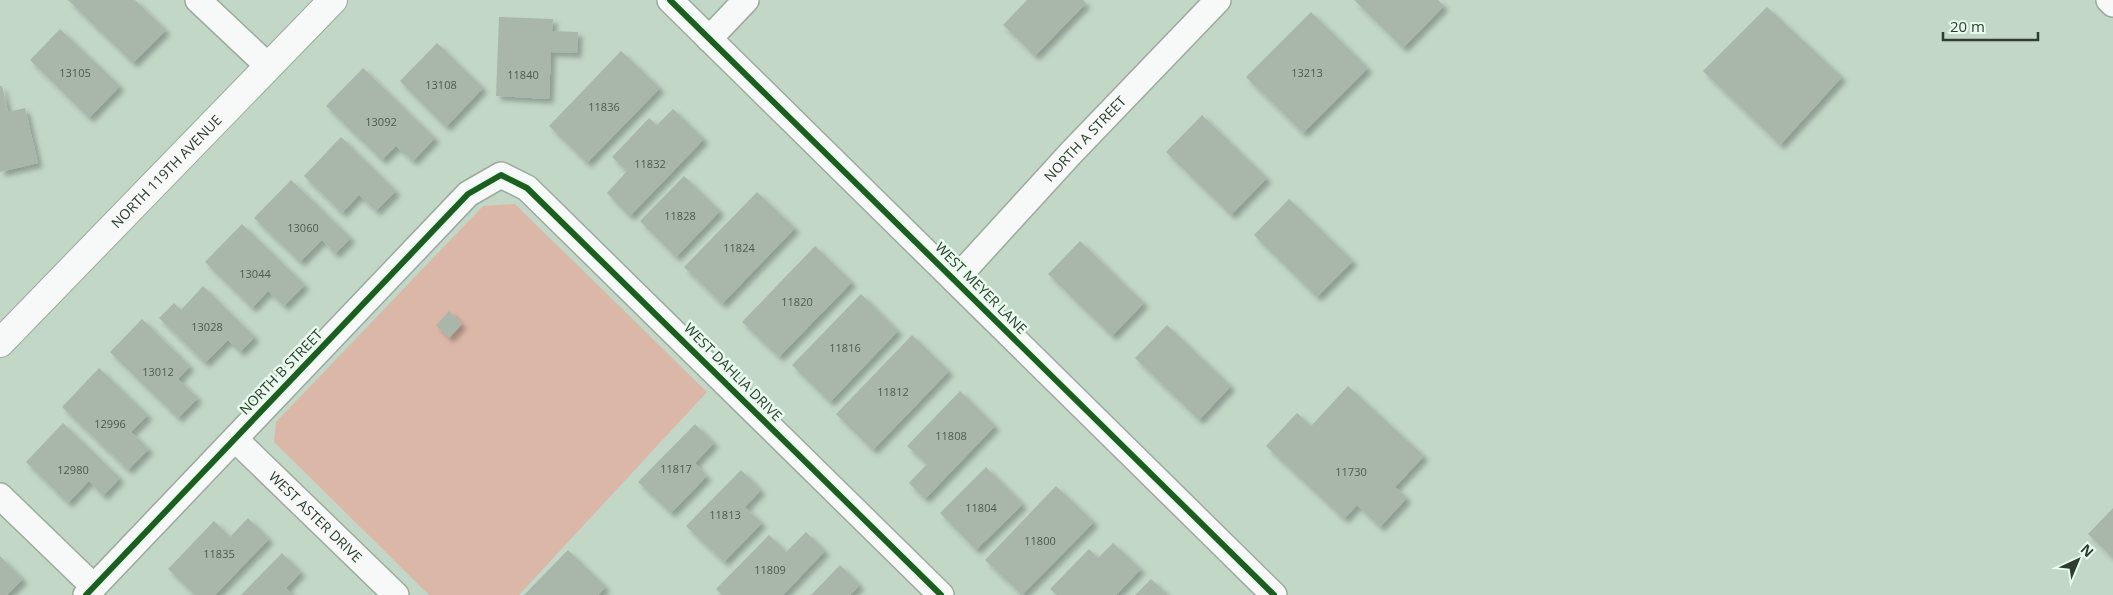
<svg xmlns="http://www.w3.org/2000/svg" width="2113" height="595" font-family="'Open Sans',sans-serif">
<defs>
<filter id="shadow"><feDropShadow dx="4.5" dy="4.5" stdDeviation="2.5" flood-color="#0004"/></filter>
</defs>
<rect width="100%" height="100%" fill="#c3d7c7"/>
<path fill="#dbb7a8" d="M515 204 707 392 519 595H429L274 442 276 422 483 206Z"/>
<g fill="#a8b7aa" filter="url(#shadow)">
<path d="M68 0H135L166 30 133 63Z"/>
<path d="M1027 0H1083L1086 3 1035 56 1003 25Z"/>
<path d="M1354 0H1438L1444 6 1403 48Z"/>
<path d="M1767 7 1842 77 1780 145 1703 71Z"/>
<path d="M1311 12 1368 68 1303 133 1246 77Z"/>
<path d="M499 17 553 19 552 31 578 32 577 53 551 52 549 99 496 96Z"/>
<path d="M60 29 120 86 89 118 30 60Z"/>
<path d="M437 43 483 88 446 127 400 81Z"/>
<path d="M621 51 660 88 587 163 549 126Z"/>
<path d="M363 68 435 138 413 161 396 146 382 160 326 106Z"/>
<path d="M0 86H2L8 112 25 108 38 163 0 172Z"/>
<path d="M673 109 704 139 630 216 607 193 627 171 612 157 649 118 657 125Z"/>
<path d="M1202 115 1267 178 1231 215 1166 152Z"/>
<path d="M341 137 396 191 376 211 359 195 342 213 304 176Z"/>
<path d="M684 176 720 211 676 257 640 221Z"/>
<path d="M291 180 351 238 335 254 322 240 300 262 254 218Z"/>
<path d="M757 192 795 228 722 304 684 267Z"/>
<path d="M1289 199 1353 261 1317 297 1254 235Z"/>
<path d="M242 224 305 285 284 306 268 291 252 308 205 262Z"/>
<path d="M1080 241 1144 303 1112 336 1048 274Z"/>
<path d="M815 246 852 282 779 357 742 322Z"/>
<path d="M203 286 255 337 240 352 228 340 205 363 159 318 174 303 181 310Z"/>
<path d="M861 294 898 331 830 402 792 365Z"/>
<path d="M449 311 462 324 449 338 436 325Z"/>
<path d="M142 319 190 366 178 379 198 398 178 418 110 352Z"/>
<path d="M1167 325 1231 386 1199 420 1135 358Z"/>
<path d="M912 335 949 371 873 450 836 414Z"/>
<path d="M99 368 148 415 131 432 149 449 128 470 62 407Z"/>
<path d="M1348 386 1424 456 1395 487 1407 498 1380 527 1357 505 1344 519 1266 446 1297 413 1311 426Z"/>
<path d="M960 391 995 426 925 499 909 483 927 464 907 446Z"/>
<path d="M63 423 120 478 103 496 89 481 68 503 26 462Z"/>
<path d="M695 424 714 443 695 463 707 476 671 513 638 482Z"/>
<path d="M986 467 1023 504 976 550 940 513Z"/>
<path d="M741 470 761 490 745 507 762 523 724 562 686 526Z"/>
<path d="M1056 486 1094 522 1022 595 985 560Z"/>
<path d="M2113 508V558L2088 534Z"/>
<path d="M248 518 269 539 215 595H195L168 569 214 521 230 537Z"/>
<path d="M806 532 825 551 783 595H722L716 589 769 535 786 552Z"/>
<path d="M1113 543 1141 569 1116 595H1057L1050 589 1089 549 1098 558Z"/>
<path d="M568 550 606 587 598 595H524Z"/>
<path d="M282 553 301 572 286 588 293 595H241Z"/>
<path d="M0 556 23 579 7 595H0Z"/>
<path d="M840 565 860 585 850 595H811Z"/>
<path d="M1151 579 1168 595H1135Z"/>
</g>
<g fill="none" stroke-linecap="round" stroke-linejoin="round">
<defs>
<g id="street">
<path d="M198 0 268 66"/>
<path d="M670 0 1274 595"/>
<path d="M2109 0 2113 4"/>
<path d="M709 39 746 0"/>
<path id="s1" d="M955 280 1071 153 1218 0"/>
<path id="s2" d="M235 439 396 595"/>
<path d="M0 496 94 587"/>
<path d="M86 595 468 194 501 175 527 188 941 595"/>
</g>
<g id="secondary">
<path id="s3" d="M0 343 333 0"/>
</g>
</defs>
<use href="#street" stroke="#9baa9e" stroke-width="28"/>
<use href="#secondary" stroke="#9baa9e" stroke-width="30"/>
<use href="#street" stroke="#f6f9f7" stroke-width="25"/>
<use href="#secondary" stroke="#f6f9f7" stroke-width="28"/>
<defs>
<g id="cycleway">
<path d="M670 0 1274 595"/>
<path d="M86 595 468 194 501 175 527 188 941 595"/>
</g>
</defs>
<use href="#cycleway" stroke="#e8fbec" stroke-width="9"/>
<use href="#cycleway" stroke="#1b5e20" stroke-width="6"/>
</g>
<g text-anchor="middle" stroke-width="5" stroke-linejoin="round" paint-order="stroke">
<g font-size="11" fill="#4c5b4f">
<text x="75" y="77">13105</text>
<text x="1307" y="77">13213</text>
<text x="523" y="79">11840</text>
<text x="441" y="89">13108</text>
<text x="604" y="111">11836</text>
<text x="381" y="126">13092</text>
<text x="650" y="168">11832</text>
<text x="680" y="220">11828</text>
<text x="303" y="232">13060</text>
<text x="739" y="252">11824</text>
<text x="255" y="278">13044</text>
<text x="797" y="306">11820</text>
<text x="207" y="331">13028</text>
<text x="845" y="352">11816</text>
<text x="158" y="376">13012</text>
<text x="893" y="396">11812</text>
<text x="110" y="428">12996</text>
<text x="951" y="440">11808</text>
<text x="676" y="473">11817</text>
<text x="73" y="474">12980</text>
<text x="1351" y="476">11730</text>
<text x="981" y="512">11804</text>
<text x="725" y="519">11813</text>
<text x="1040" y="545">11800</text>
<text x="219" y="558">11835</text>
<text x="770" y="574">11809</text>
</g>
<g font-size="14" fill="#2e3c31" stroke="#e8fbec">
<text dy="5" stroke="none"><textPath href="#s1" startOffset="192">NORTH A STREET</textPath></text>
<text dy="5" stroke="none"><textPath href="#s3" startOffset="239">NORTH 119TH AVENUE</textPath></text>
<text transform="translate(981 288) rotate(45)" y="5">WEST MEYER LANE</text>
<text transform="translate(281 372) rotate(-46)" y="5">NORTH B STREET</text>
<text transform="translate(733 372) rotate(45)" y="5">WEST DAHLIA DRIVE</text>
<text dy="5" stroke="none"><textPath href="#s2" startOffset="112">WEST ASTER DRIVE</textPath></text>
</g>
</g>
<g transform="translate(2078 560) rotate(44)" stroke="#e8fbec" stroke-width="4" paint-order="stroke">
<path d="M0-4L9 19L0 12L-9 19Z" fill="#2e3c31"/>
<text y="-8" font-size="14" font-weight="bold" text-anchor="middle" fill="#2e3c31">N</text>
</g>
<path d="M1943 32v8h95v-8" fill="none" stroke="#2e3c31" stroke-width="2.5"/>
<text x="1950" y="32" font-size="15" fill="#2e3c31" stroke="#e8fbec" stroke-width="4" paint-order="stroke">20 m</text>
</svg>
